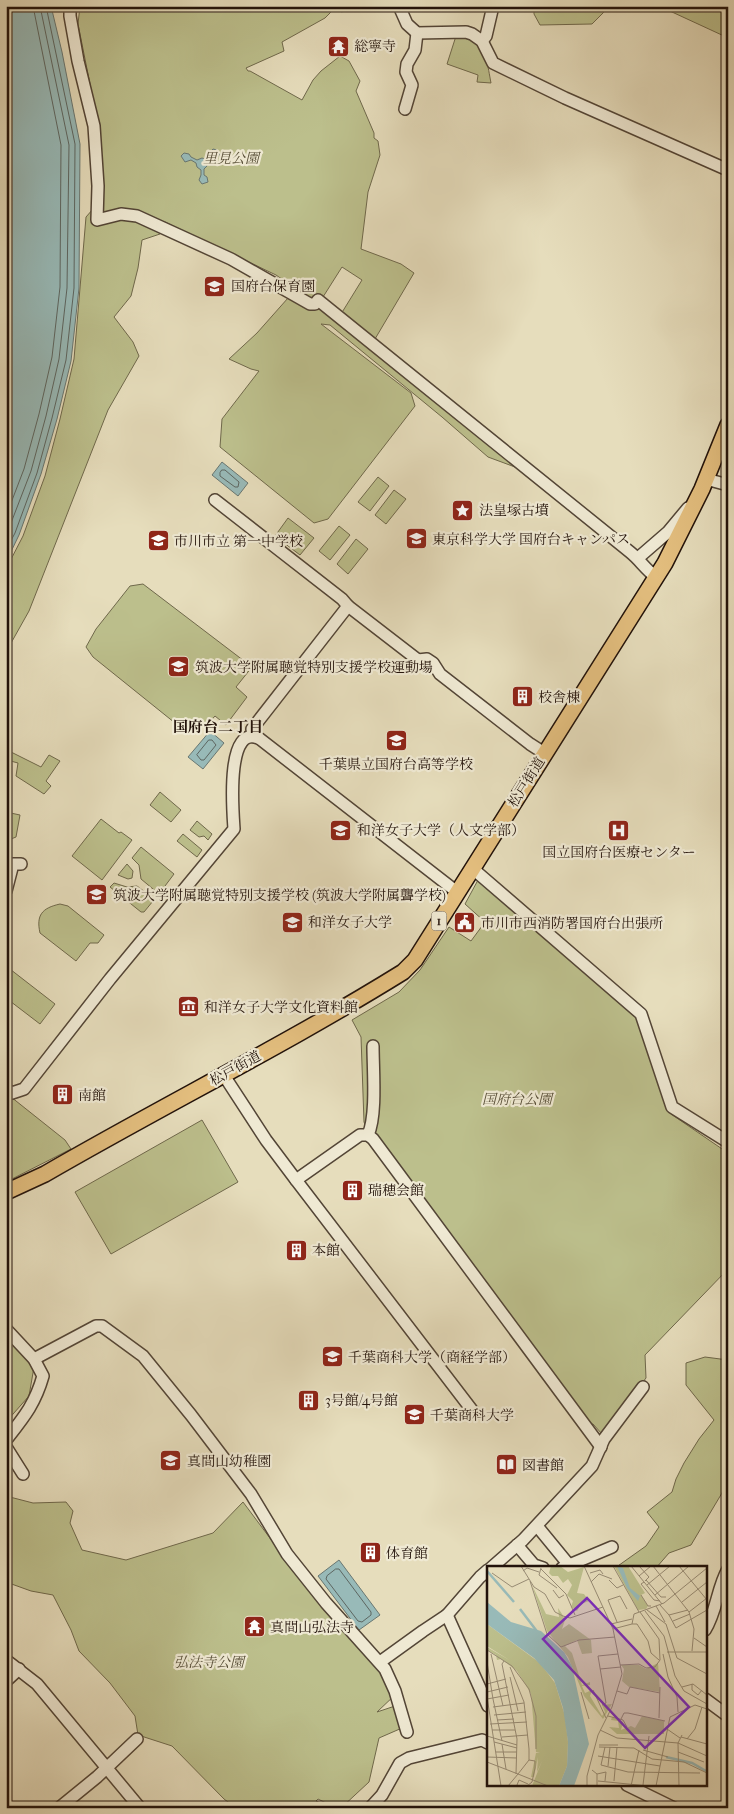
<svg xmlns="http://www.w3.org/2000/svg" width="734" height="1814" font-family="'IM FELL French Canon','Noto Serif JP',serif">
<rect width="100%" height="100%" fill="#e6ddbc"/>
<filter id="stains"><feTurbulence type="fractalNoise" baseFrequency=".004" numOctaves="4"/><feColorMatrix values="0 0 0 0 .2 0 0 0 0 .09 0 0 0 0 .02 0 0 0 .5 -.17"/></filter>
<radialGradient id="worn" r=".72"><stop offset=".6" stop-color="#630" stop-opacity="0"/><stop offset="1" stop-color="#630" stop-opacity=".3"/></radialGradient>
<g fill="#bcbf8c" stroke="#6f684b" fill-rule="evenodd">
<path d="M80 6H349L342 12 335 8 325 18 282 42 284 51 246 68 248 71H250L302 100 313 80 321 71 340 56 349 61 360 81 356 91 374 133V138L378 141 380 155 368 192 361 249 401 264 414 273 375 339 519 455 515 467 488 457 442 417 330 325 321 324 411 393 415 406 328 519 314 523 220 447 222 419 259 371 251 369 229 359 257 333 296 289 276 275 165 222 160 234 142 240 138 268 131 296 114 317 133 342 139 356 108 410 29 611 6 652V569L23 536 45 476 60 419 74 359 86 217 93 209 92 173 96 114 78 24ZM342 267 362 280 341 314 323 297Z"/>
<path d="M534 6H610L592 24 540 25 534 14Z"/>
<path d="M659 6H725C731 15 728 27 724 36Z"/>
<path d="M456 36C460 36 465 36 468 37 486 43 488 68 491 83L477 82 478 75 447 64Z"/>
<path d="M378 477 389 486 370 511 358 502Z"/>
<path d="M394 490 406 499 386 524 375 515Z"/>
<path d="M288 518 314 538 300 555 275 536Z"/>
<path d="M339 526 350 535 330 560 319 551Z"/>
<path d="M356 539 368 549 348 574 337 564Z"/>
<path d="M143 584 252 667 236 687 247 697 226 725 215 716 206 726 203 724 180 727 93 657 86 647 96 629 130 586Z"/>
<path d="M11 752 41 767 49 755 60 761 46 781 51 786 44 794 16 776 18 763 7 760Z"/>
<path d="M160 792 181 810 171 822 150 805Z"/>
<path d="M6 812 20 815 16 837 11 839 6 838Z"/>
<path d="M101 819 119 833 121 832 132 840 102 880 72 856Z"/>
<path d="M197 821 212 834 208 840 204 836 199 837 190 830Z"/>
<path d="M183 834 202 850 197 857 177 841Z"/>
<path d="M141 847 174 874 159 894 141 879 139 865 132 858Z"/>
<path d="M127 864 133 871 132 878 128 879 118 875Z"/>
<path d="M478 880 637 1017 671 1114 728 1153V1269L645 1355 646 1378 602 1434 593 1424H588L369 1135 364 1122 361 1037 352 1020 399 992 420 970 449 927 471 941 485 922 465 904Z"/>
<path d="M114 883 127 887 137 886 153 898V901L144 912H141L110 887Z"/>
<path d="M60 904 68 906 104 935 98 943H90L76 961 40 933C36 915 42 908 60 904Z"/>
<path d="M6 966 55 1004 40 1024 6 998Z"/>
<path d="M6 1093 65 1140 71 1149 6 1182Z"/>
<path d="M202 1120 238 1182 111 1254 75 1192Z"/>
<path d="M6 1336 34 1367 29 1396 6 1422Z"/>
<path d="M705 1357 728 1360V1472L722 1493 691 1545 669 1553 656 1568H615L646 1546 659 1527 647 1512 672 1492 676 1479 684 1463 699 1439 714 1420 686 1385V1363Z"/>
<path d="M6 1496 33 1503 66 1502 73 1511 70 1523 82 1550 126 1560 213 1533 243 1502 311 1593 375 1662 396 1694 377 1712 395 1706 402 1728 379 1738 369 1782 341 1808H336L318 1799 316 1801 330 1808H236L224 1799 172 1746 138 1735 135 1716 110 1683 79 1651 71 1630 53 1595 31 1591 6 1582Z"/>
</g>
<g fill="#98bab8" stroke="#697772">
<path d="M6 6H51L62 52 80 144 79 288 71 361 57 419 41 474 19 535 6 562Z"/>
<path d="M213 149 217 150 220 154 216 159 211 158 207 162V166L204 169V175L207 177 208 182 202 184 199 180 201 175V170L197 167 196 163 191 160 185 162 181 156 184 153 189 154 191 157 197 160 202 158 205 159 210 156 209 153Z"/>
<path d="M222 462 248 483 238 496 212 475Z"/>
<path d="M210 731 224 743 203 769 188 757Z"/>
<path d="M339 1560 380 1615 359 1630 318 1576Z"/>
</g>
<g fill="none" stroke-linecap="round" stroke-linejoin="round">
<g stroke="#5d6661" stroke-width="1">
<path d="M222 470H225L239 482 238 487H235L220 476V473Z"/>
<path d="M6 516 24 469 39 414 52 357 60 287 61 145 33 6"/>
<path d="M6 536 31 471 46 416 59 359 67 288 69 145 40 6"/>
<path d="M6 550 15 533 37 473 52 418 66 360 74 288 75 144 46 6"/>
<path d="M209 740H212L216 745 204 760H201L197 755Z"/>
<path d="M336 1569H339L371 1612V1615L362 1622 358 1621 326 1579 327 1576Z"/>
</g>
<defs>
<g id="minor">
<path d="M70 6V16L78 61 94 126 98 186 97 220 121 214 137 216 231 259 310 304H315L318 300 630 552C640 560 646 570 656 577"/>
<path d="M399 6 407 24 417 33 466 32 472 34 482 41 493 63 565 98 728 170"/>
<path d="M482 41 486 36 493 6"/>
<path d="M405 109 412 85 406 72 407 64 415 50 417 33"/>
<path d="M706 479 728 485"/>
<path d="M215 500 342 599 348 606"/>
<path d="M638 558 668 532 688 508"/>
<path d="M253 736 252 729 348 606 418 660 427 659 433 663 440 674 530 744 544 753"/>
<path d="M472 868 641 1014 672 1107 728 1142"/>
<path d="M6 891 13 864H21"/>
<path d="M223 1074 266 1140 296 1180 360 1135H368L373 1139 601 1447"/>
<path d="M6 1089 12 1093 24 1089 110 979 234 829C233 813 225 721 260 739L457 892"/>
<path d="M368 1135C377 1115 373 1070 373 1046"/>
<path d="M296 1180 475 1414"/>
<path d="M6 1329 34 1359 43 1376C35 1404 24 1417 6 1440"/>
<path d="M34 1359 96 1326H102L143 1356 191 1415 251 1494 287 1554 326 1603 385 1669 395 1691 407 1732"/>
<path d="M6 1447 23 1474"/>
<path d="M537 1526 569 1565"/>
<path d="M517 1545 534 1565 543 1568"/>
<path d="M491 1568 523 1540 592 1466 604 1439 643 1387"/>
<path d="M562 1568 612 1547"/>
<path d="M447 1615 488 1706"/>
<path d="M705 1630C717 1611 717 1588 728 1569"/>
<path d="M6 1660 37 1684 140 1808"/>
<path d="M380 1662 423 1631 447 1615 480 1577 488 1570"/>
<path d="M6 1681 19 1669"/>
<path d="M705 1699 728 1716"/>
<path d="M627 1785 674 1808"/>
<path d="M59 1808 97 1777 137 1739"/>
<path d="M370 1808 382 1795 400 1763 409 1758 482 1740 488 1743"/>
</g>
<path id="major" d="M6 1192 45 1174C164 1105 287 1044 403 972L415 960 665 563 702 489 728 425"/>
</defs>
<use href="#minor" stroke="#534536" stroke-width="14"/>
<use href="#major" stroke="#22120a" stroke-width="18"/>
<use href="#minor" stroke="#efe9d3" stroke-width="11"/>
<use href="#major" stroke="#e3be7e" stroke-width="15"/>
</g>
<defs>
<symbol id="temple-square" viewBox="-11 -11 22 22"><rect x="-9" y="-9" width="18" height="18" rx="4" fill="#8f2418" stroke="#efe9d3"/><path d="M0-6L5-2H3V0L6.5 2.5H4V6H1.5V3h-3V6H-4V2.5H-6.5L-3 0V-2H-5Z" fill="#fff"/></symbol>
<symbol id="school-square" viewBox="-11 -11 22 22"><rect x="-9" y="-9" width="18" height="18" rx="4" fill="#8f2418" stroke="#efe9d3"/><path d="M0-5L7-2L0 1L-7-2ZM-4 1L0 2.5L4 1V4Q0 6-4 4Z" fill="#fff"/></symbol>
<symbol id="sight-square" viewBox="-11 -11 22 22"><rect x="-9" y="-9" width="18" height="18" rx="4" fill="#8f2418" stroke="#efe9d3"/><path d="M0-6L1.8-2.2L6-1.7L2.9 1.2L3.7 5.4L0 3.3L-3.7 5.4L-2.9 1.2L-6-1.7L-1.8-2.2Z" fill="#fff"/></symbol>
<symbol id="university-square" viewBox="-11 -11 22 22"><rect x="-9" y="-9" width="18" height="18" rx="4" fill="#8f2418" stroke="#efe9d3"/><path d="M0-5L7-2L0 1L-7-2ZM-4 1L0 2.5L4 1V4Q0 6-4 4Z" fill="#fff"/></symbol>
<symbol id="building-square" viewBox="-11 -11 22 22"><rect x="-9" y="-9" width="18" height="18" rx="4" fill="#8f2418" stroke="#efe9d3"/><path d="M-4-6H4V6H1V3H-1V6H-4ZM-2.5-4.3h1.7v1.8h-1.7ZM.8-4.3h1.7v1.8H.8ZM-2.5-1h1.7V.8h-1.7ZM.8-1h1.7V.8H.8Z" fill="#fff"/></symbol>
<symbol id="hospital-square" viewBox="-11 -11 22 22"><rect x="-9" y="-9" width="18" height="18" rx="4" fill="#8f2418" stroke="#efe9d3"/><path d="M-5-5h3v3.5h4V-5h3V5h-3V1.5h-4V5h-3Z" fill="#fff"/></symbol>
<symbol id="civic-square" viewBox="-11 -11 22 22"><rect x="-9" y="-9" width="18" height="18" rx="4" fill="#8f2418" stroke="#efe9d3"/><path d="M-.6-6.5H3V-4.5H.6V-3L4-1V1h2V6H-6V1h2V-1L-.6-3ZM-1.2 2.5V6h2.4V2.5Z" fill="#fff"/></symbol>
<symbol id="museum-square" viewBox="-11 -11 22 22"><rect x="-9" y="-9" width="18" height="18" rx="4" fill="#8f2418" stroke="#efe9d3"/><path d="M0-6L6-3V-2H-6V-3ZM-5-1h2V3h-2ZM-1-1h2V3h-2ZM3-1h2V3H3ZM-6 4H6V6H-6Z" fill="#fff"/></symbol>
<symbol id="library-square" viewBox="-11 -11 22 22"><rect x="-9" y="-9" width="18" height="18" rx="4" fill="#8f2418" stroke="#efe9d3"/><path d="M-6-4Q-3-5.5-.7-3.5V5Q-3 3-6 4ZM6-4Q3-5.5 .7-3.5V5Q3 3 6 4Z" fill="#fff"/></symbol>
</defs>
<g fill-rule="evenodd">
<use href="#temple-square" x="326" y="34" width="25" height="25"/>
<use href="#school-square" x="202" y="274" width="25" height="25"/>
<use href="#sight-square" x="450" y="498" width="25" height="25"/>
<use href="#university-square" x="404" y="526" width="25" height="25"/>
<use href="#school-square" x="146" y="528" width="25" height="25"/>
<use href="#school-square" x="166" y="654" width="25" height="25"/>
<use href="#building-square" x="510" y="684" width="25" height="25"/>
<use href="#school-square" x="384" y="728" width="25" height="25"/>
<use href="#university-square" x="328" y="818" width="25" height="25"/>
<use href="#hospital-square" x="606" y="818" width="25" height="25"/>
<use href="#school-square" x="84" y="882" width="25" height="25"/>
<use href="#university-square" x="280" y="910" width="25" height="25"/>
<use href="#civic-square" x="452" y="910" width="25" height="25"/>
<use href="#museum-square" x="176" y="994" width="25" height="25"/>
<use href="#building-square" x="50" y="1082" width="25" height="25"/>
<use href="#building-square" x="340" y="1178" width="25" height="25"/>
<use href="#building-square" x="284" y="1238" width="25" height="25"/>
<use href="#university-square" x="320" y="1344" width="25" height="25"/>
<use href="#building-square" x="296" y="1388" width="25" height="25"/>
<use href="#university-square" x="402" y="1402" width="25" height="25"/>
<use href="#school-square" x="158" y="1448" width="25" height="25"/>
<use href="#library-square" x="494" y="1452" width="25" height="25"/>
<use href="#building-square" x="358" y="1540" width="25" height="25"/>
<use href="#temple-square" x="242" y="1614" width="25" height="25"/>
</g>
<g text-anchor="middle" stroke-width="4.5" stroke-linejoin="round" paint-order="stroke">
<rect fill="#efe9d3" stroke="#605246" stroke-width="1" x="431.5" y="911.5" width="15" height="19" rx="4"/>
<g font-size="12" font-weight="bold" fill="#22120a">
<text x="439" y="925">1</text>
</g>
<g font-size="14" fill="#22120a" stroke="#efe9d3" text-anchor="start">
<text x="354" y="51">総寧寺</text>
<text x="231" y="291">国府台保育園</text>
<text x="479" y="515">法皇塚古墳</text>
<text x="432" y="544">東京科学大学 国府台キャンパス</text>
<text x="174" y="546">市川市立 第一中学校</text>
<text x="195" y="672">筑波大学附属聴覚特別支援学校運動場</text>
<text x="538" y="702">校舎棟</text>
<text x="396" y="769" text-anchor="middle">千葉県立国府台高等学校</text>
<text x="357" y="835">和洋女子大学（人文学部）</text>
<text x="619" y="857" text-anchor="middle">国立国府台医療センター</text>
<text x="113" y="900">筑波大学附属聴覚特別支援学校 (筑波大学附属聾学校)</text>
<text x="308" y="927">和洋女子大学</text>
<text x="481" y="928">市川市西消防署国府台出張所</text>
<text x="204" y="1012">和洋女子大学文化資料館</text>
<text x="78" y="1100">南館</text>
<text x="368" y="1195">瑞穂会館</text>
<text x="312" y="1255">本館</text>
<text x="348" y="1362">千葉商科大学（商経学部）</text>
<text x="325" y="1405">3号館/4号館</text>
<text x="430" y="1420">千葉商科大学</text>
<text x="187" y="1466">真間山幼稚園</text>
<text x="522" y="1470">図書館</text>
<text x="386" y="1558">体育館</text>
<text x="270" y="1632">真間山弘法寺</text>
</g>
<g font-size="14" font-style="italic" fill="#584f38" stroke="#efe9d3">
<text x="231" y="163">里見公園</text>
<text x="517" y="1104">国府台公園</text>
<text x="209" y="1667">弘法寺公園</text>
</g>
<g font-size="14" fill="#22120a" stroke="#efe9d3">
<text transform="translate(526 782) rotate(-58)" y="5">松戸街道</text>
<text transform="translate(235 1068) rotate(-29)" y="5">松戸街道</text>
</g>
<g font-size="15" font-weight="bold" fill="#22120a" stroke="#efe9d3">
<text x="218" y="732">国府台二丁目</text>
</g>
</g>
<g transform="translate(487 1566)">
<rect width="220" height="220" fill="#e6ddbc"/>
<path d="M64 0H73L81 6 97 1 90 27 97 28 102 35 94 38 90 45 84 41 86 35 80 29 85 19 81 13 76 17 71 10H65L62 7ZM127 0H141L158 27 154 29 161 40 159 43 151 44ZM45 19 59 48 72 51 71 42 75 48 78 54 75 63 82 58 104 74 105 87 95 88 90 74 78 80 85 87 95 119 103 116V119L95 120 98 127 105 124 103 130 115 150 118 146 115 139 125 138 116 153 97 130 81 91 60 65ZM0 58 53 97 68 117 78 150 81 176 80 200 72 220H45L55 195 50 206 51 191 47 211H44L49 187H53L49 186 44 128 30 105 14 93 10 94 9 89 0 84V81L24 95 0 80ZM171 97 173 126 142 121 135 115 137 103 134 99H152L159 103ZM155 150 177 155V168H130L122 161 132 162 131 155 124 154 125 151 136 156 134 164 144 160 148 162Z" fill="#bcbf8c"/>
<path d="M130 0 136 2 143 22 153 30 151 35 140 22ZM0 36 24 56 54 65 77 86 85 100 102 178 87 220H72L80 200 81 176 76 142 67 114 47 92 0 58Z" fill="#98bab8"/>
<path fill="none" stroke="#98bab8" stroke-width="2.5" d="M0 5 27 36M33 43 52 68M179 191 205 197 219 205"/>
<path fill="none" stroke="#988c75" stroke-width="1" d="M34 0 47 21 58 28 68 46 76 50 83 52 116 41M97 0 126 63 135 108 125 141 111 169 100 210V220M126 0 152 46M144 0 175 38M152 0 162 11 158 15M166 0 202 46 207 63 205 85M192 0 220 34M54 2 52 9 70 22M54 3 79 28 88 49M36 5 40 2 52 6M5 7 25 21 42 13M103 7 113 4 116 8M152 10 164 0M122 14 130 22 136 19M159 14 174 31H179M43 15 60 68 74 81 92 74 128 71M104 16 112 8 125 13M157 16 154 18 167 34 173 35M160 19 183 0M66 24 72 32 77 29M154 29 161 40H164M168 29 202 0M195 36 220 16M173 39 182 49 201 44M169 40 178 56M160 44 179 58 190 92 220 108M158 45 177 70 188 110 197 125 220 138M202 46 220 32M182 49 189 62 220 44M186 55 203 48M130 56 121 34 133 30 140 43M124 58 145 53M145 58H150L161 75 164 87 172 94M126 63 145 58 147 48 177 37 220 2M207 72 220 81M0 84 25 100 42 123 49 150V183M180 86H220M4 88 16 140M176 88 181 111 190 131 191 146M17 95 15 98 30 173 29 208M0 96 6 133M133 99 152 98 159 102 168 101 173 94 172 73 153 46M23 101 37 136 42 183V194L31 208M113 103 134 101M23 111 31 145M0 118 19 113M205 118V124L211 129 215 124M195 121 206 118 220 129M106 124 119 152M130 125 140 128 143 121 173 127M0 126 21 121M94 126 102 153M0 131 14 220M0 133 22 129M6 133 15 175M115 139 119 137 111 90 131 88M6 141 37 137M7 149 39 146M121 150 136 154 140 161M172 152 173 121M134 153 137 147H141L178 155M10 154 27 153M3 158 40 156M180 163 193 172M5 164H28M113 164 130 172 191 177 220 190M0 170 30 179M15 171 41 169M194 171 220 178M200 173 208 163 215 141M7 176 30 182M15 178 19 203M112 179H131M112 181 147 182 165 193 197 196 220 207M118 181 114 199 141 206 213 207M156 184 181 191M9 186H30M191 186 217 196M111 190 173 200M0 191 30 192M0 196 31 208M121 200 123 181M105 204 110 208V220M110 208 119 206 118 215M111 215 161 220M127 215 130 181M30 219 32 214 41 218M156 219 162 170M21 220 31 208 61 220M40 220 45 216 48 202V195L42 194M144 220 152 184M169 220 183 151 208 139 220 143M192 220 191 177 195 169"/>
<path fill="#7b2cbf" fill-opacity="0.15" stroke="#7b2cbf" stroke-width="2.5" d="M100 32 202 141 158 182 56 73Z"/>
<rect width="220" height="220" fill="none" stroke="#22120a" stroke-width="2.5"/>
</g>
<rect width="734" height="1814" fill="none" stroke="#e6ddbc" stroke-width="25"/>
<rect x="8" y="8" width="719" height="1799" fill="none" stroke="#22120a" stroke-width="2.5"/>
<rect x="12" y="12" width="709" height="1789" fill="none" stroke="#22120a"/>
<rect width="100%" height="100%" filter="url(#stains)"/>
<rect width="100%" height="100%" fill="url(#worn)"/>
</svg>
